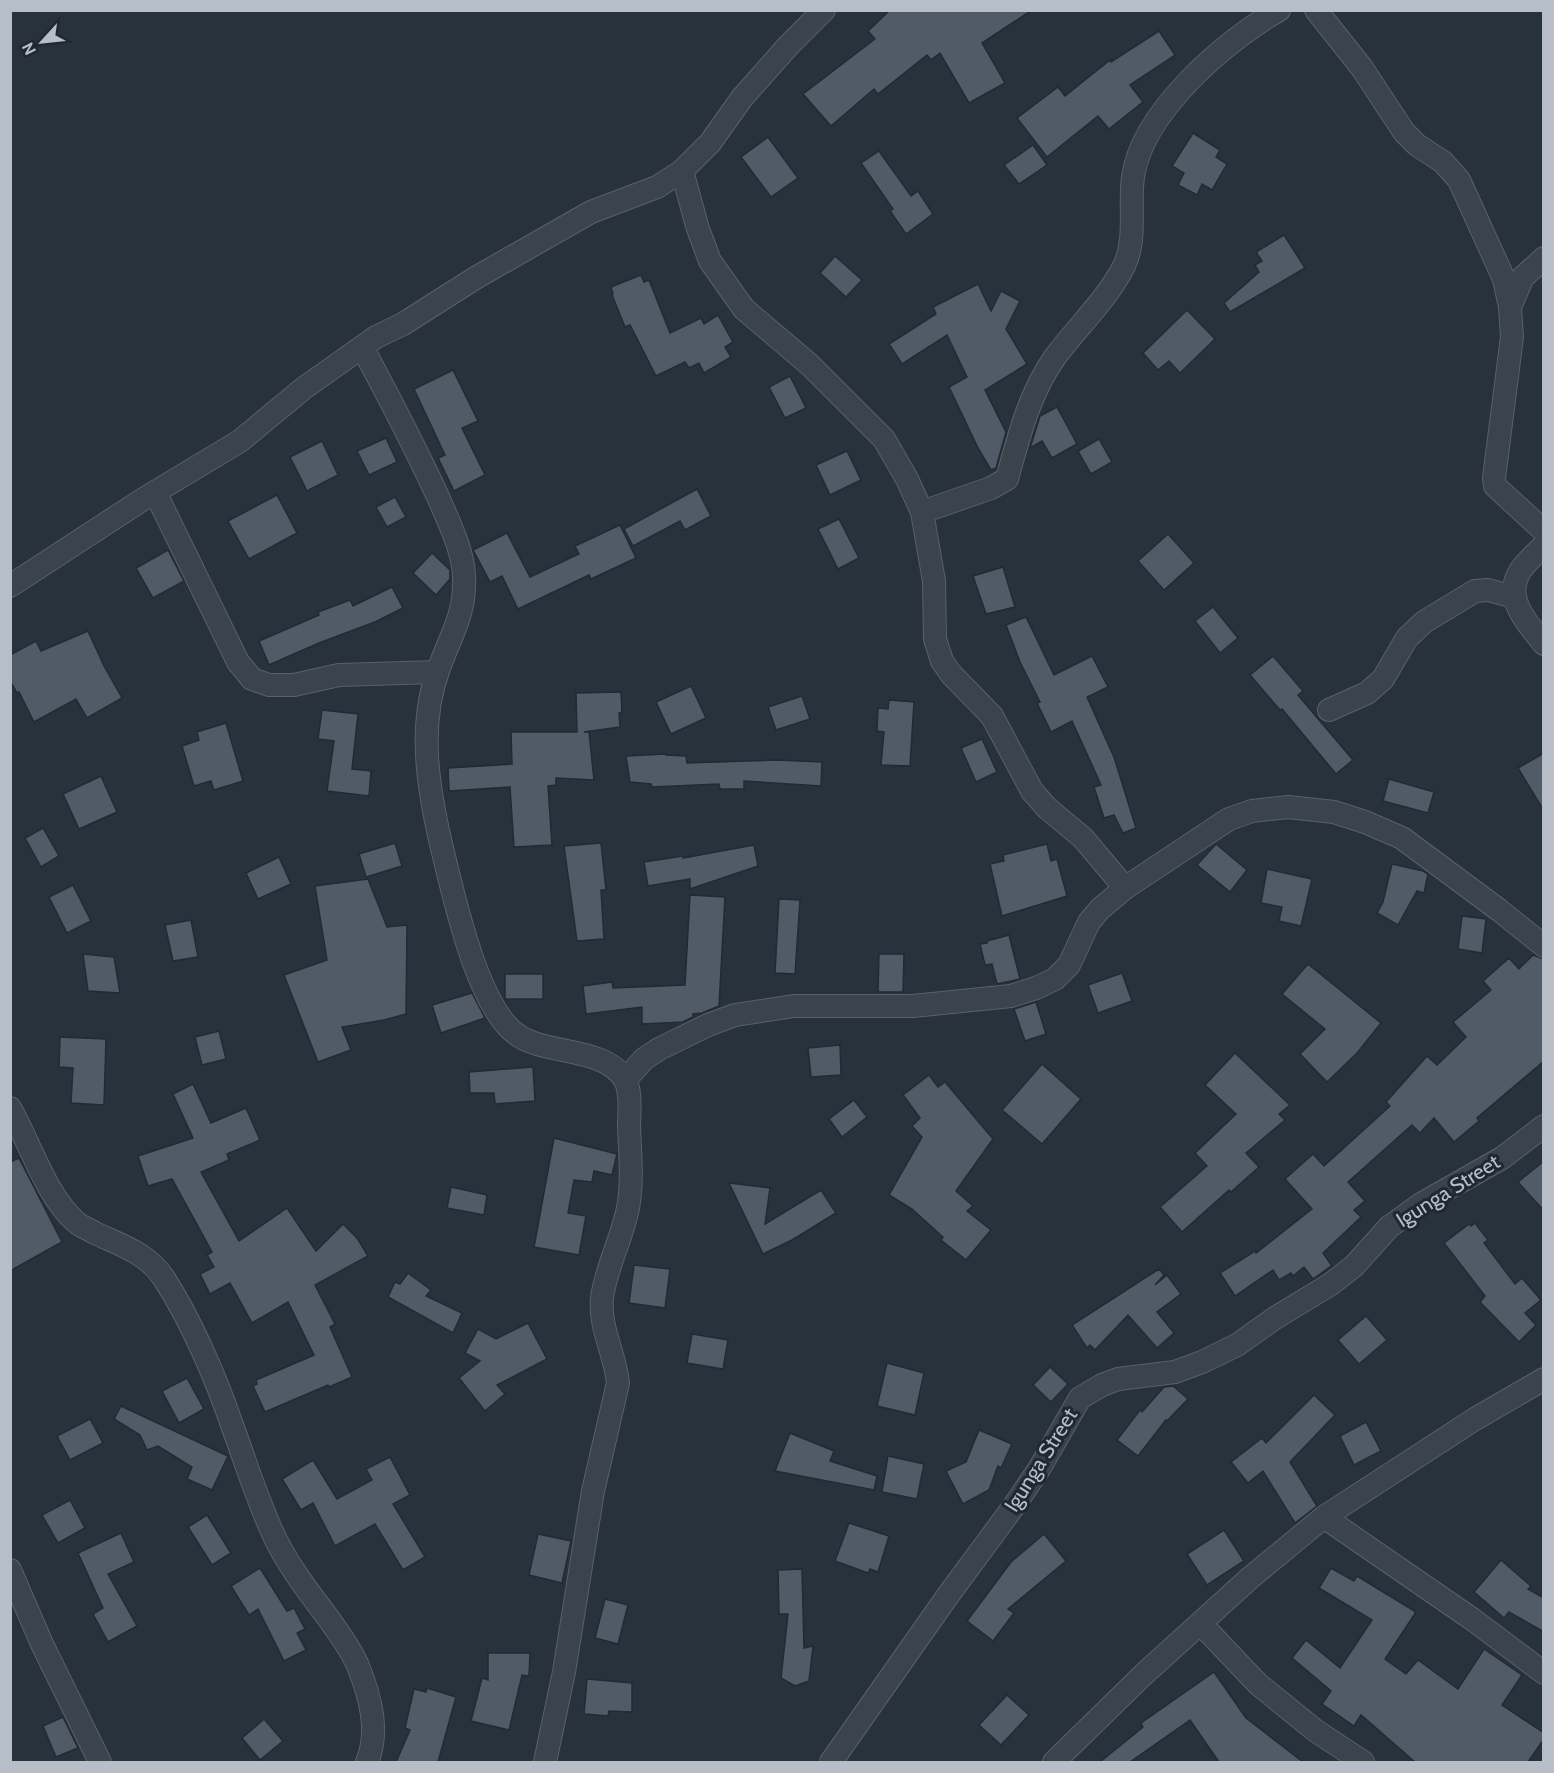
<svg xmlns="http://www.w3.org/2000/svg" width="1554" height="1773" font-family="Cabin,sans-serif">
<rect width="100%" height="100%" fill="#27323c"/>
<g fill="#515b67" stroke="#222a34" stroke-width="1.5">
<path d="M890 10H1032L982 43 1005 83 969 103 940 53 931 60 927 55 878 94 874 89 831 126 803 94 875 39 868 31Z"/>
<path d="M1159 31 1175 55 1130 85 1143 102 1109 129 1098 116 1047 157 1017 118 1058 87 1065 96 1110 60 1111 62Z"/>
<path d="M1193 133 1220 150 1216 157 1227 164 1212 190 1202 184 1197 195 1178 185 1184 173 1172 166Z"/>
<path d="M768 137 798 178 771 197 741 157Z"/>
<path d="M1033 145 1047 165 1019 184 1004 165Z"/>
<path d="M879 151 911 196 918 191 933 214 906 234 890 211 893 209 861 163Z"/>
<path d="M1284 235 1305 268 1230 312 1224 303 1259 272 1255 265 1262 261 1256 252Z"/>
<path d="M835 256 862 280 846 297 820 273Z"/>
<path d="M641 275 644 282 649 280 670 333 701 318 704 324 718 315 733 342 725 347 731 357 704 373 699 363 689 368 685 362 656 376 630 325 625 327 612 295 613 294 611 287Z"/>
<path d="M978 284 991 311 1001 291 1020 301 1006 329 1027 364 985 390 1006 432 996 468 991 470 978 448 949 387 967 377 947 335 902 364 889 344 936 314 933 307Z"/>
<path d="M1187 310 1215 339 1180 373 1169 361 1158 370 1143 353Z"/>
<path d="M453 370 478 421 462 428 485 475 454 491 438 458 445 455 414 389Z"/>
<path d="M790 376 806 408 785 418 769 387Z"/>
<path d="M1057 407 1077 444 1052 458 1042 441 1030 448 1040 416Z"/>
<path d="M386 438 397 462 369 475 357 451Z"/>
<path d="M1099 439 1112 462 1091 474 1078 451Z"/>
<path d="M322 441 338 475 307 491 290 457Z"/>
<path d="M847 451 861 480 830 495 816 465Z"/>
<path d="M697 489 711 516 685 530 680 521 633 546 624 529Z"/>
<path d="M277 495 297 533 249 559 228 521Z"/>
<path d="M395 497 406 517 387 527 376 507Z"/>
<path d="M839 519 859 558 838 569 818 529Z"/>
<path d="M620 525 636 558 591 579 589 575 518 609 502 576 490 582 473 550 507 533 530 577 579 554 575 546Z"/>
<path d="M1168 534 1194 563 1164 590 1138 561Z"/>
<path d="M168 550 184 581 153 598 136 568Z"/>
<path d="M432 553 450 570V579L436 595 413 573Z"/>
<path d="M1003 567 1015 607 986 614 973 576Z"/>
<path d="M392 587 403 608 375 622 319 643 269 665 259 641 319 615 318 612 350 600 353 606Z"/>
<path d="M1213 607 1238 638 1220 653 1195 621Z"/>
<path d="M1026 617 1054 675 1092 656 1108 687 1087 697 1114 757 1136 828 1123 833 1114 815 1104 818 1094 787 1101 785 1072 721 1051 732 1037 703 1040 702 1020 662 1006 625Z"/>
<path d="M88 631 104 666 122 698 87 718 76 699 34 722 19 692 17 693 10 681V655L36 641 41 651Z"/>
<path d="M1273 656 1303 691 1298 695 1353 760 1336 774 1282 709 1280 710 1250 675Z"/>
<path d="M691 686 706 718 671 734 656 702Z"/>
<path d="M621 692 622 712 619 713 620 727 584 732H589L594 780 556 778V785L548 786 552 845 514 847 510 787 449 791 448 768 512 764 511 732H577L576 693Z"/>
<path d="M802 696 810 719 776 730 768 707Z"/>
<path d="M889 700 914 702 910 766 881 765 884 732 877 731 878 708 888 709Z"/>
<path d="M322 710 358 714 352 769 371 771 369 796 327 791 334 741 318 739Z"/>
<path d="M226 723 243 781 214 790 211 781 194 786 182 746 199 740 197 732Z"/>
<path d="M982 739 997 772 976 782 961 748Z"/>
<path d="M1544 753V811L1518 768Z"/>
<path d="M666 754V755L686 756 687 763 776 760 822 762 821 786 744 781V789H720L719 784 652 787 651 784 630 782 626 756Z"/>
<path d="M101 776 117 812 79 829 63 794Z"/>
<path d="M1389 779 1434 792 1428 813 1383 801Z"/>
<path d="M43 828 59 856 41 867 25 838Z"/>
<path d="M395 843 402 866 366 877 359 854Z"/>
<path d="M601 843 606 890H601L604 939 577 941 564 846Z"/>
<path d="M1047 844 1051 861 1057 859 1067 896 1002 916 990 864 1004 861 1003 855Z"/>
<path d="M1216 844 1247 870 1230 892 1197 865Z"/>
<path d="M754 845 758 866 690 889V879L648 886 644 862 683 856V858Z"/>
<path d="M279 857 291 884 258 899 246 873Z"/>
<path d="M1392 864 1423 871 1428 874 1424 893 1417 891 1398 925 1377 913 1383 902Z"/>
<path d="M1267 869 1312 879 1301 926 1279 921 1282 907 1261 903Z"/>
<path d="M368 879 387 927 407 925 406 1014 384 1020 342 1027 351 1050 318 1062 284 975 327 960 315 886Z"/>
<path d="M73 885 91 921 67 933 49 897Z"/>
<path d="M690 895 725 897 719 1006 702 1013 693 1014V1017L683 1022 642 1024V1007L586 1014 583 986 612 982 613 988 685 985Z"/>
<path d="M779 899 800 900 795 974 775 973Z"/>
<path d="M1462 916 1486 919 1482 953 1458 949Z"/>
<path d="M191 920 198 957 173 961 165 925Z"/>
<path d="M1009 935 1020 979 997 984 992 964 985 965 980 944 987 943V941Z"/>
<path d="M83 954 114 957 120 993 88 991Z"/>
<path d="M879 954H904L903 992H878Z"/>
<path d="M1533 955 1544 959V1061L1477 1118 1479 1121 1454 1142 1434 1118 1420 1133 1412 1125 1348 1182 1365 1201 1354 1210 1361 1217 1323 1253 1332 1266 1330 1267 1313 1279 1304 1267 1293 1276 1291 1273 1279 1280 1273 1270 1235 1296 1220 1273 1255 1251 1256 1253 1312 1209 1285 1179 1313 1154 1324 1166 1390 1106 1386 1102 1427 1056 1437 1065 1466 1037 1453 1022 1491 990 1483 981 1509 958 1519 969Z"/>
<path d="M1308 964 1381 1023 1357 1053 1327 1082 1300 1054 1325 1029 1282 994Z"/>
<path d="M1122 973 1132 1001 1098 1013 1088 985Z"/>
<rect x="505" y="974" width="38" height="25"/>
<path d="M472 993 485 1018 441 1033 432 1005Z"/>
<path d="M1036 1002 1046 1034 1025 1041 1014 1009Z"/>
<path d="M219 1031 226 1059 202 1065 195 1037Z"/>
<path d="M60 1037 106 1039 104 1105 71 1103 73 1068 59 1067Z"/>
<path d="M840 1045 841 1075 811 1077 808 1048Z"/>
<path d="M1235 1053 1290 1105 1279 1114 1285 1120 1246 1153 1259 1167 1231 1192 1229 1190 1182 1232 1160 1207 1207 1166 1195 1153 1236 1114 1205 1085Z"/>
<path d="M1042 1064 1081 1099 1042 1144 1002 1110Z"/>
<path d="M533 1067 535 1101 495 1104 494 1093H470L469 1072Z"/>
<path d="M929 1075 938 1087 945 1082 993 1139 956 1191 973 1206 967 1211 991 1230 966 1260 941 1240 943 1237 912 1209 889 1195 922 1137 912 1126 920 1118 903 1095Z"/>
<path d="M193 1084 211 1123 246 1108 260 1140 227 1154 229 1160 201 1172 239 1241 287 1208 316 1251 343 1224 357 1238 368 1256 315 1285 335 1324 330 1327 352 1377 329 1387 328 1385 265 1412 253 1386 257 1384 256 1380 314 1355 288 1302 252 1323 230 1283 210 1294 200 1274 214 1267 207 1255 212 1252 172 1179 148 1186 138 1156 193 1138 173 1094Z"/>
<path d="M854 1100 867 1117 842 1137 829 1119Z"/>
<path d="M554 1138 617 1154 612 1175 594 1171 592 1182 574 1180 568 1213 586 1216 579 1255 534 1247Z"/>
<path d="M19 1158 62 1242 10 1271V1162Z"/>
<path d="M1544 1161V1211L1518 1182Z"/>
<path d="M729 1183 770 1188 765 1224 821 1190 836 1213 792 1240 763 1254Z"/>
<path d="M451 1187 487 1195 484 1215 447 1208Z"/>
<path d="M1475 1223 1488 1240 1484 1243 1515 1284 1522 1278 1541 1300 1525 1313 1536 1325 1519 1342 1480 1302 1485 1296 1444 1243 1469 1224 1471 1226Z"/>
<path d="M634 1265 670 1269 665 1308 629 1303Z"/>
<path d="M1159 1269 1164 1275 1155 1285 1167 1275 1181 1294 1157 1312 1174 1333 1157 1348 1128 1315 1095 1350 1090 1345 1087 1348 1072 1325Z"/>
<path d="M408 1273 431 1290 426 1296 462 1313 453 1333 388 1297 395 1282 400 1284Z"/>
<path d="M1366 1316 1387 1340 1359 1364 1338 1340Z"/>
<path d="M528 1323 547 1359 497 1385 505 1394 485 1411 459 1378 480 1361 465 1353 478 1329 496 1339Z"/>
<path d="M692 1334 728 1340 723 1369 687 1363Z"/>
<path d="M887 1363 924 1373 915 1415 877 1406Z"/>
<path d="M1050 1367 1068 1384 1051 1402 1033 1385Z"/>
<path d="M187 1378 204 1409 179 1423 162 1391Z"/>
<path d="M1173 1386 1188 1399 1167 1421 1166 1420 1138 1456 1117 1440 1140 1410 1142 1412 1164 1387Z"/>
<path d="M1314 1395 1335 1415 1290 1462 1317 1506 1295 1523 1263 1471 1248 1483 1231 1462 1262 1438 1266 1443Z"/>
<path d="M121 1406 228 1456 212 1490 187 1479 192 1467 158 1446 147 1450 140 1435 114 1419Z"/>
<path d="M90 1419 103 1443 70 1460 57 1436Z"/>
<path d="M1366 1422 1381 1451 1354 1465 1340 1436Z"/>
<path d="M979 1430 1012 1444 1001 1468 998 1466 989 1490 963 1504 946 1471 966 1462Z"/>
<path d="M790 1433 834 1451 830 1461 877 1476 874 1490 775 1471Z"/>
<path d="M888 1456 924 1464 917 1499 882 1492Z"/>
<path d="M390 1457 410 1495 393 1504 425 1557 403 1570 375 1524 335 1546 313 1503 301 1510 282 1479 313 1460 337 1499 372 1480 366 1469Z"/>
<path d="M70 1500 85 1528 58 1543 42 1515Z"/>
<path d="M207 1515 231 1553 212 1565 188 1527Z"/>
<path d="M849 1523 889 1536 878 1572 870 1569 868 1573 835 1561Z"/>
<path d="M1224 1530 1244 1561 1207 1585 1187 1554Z"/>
<path d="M121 1533 134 1562 108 1574 137 1626 108 1642 93 1614 103 1608 78 1553Z"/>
<path d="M538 1534 571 1541 562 1583 529 1575Z"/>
<path d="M1044 1534 1066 1561 1008 1609 1014 1613 993 1641 967 1621 1011 1562Z"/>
<path d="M1501 1560 1531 1586 1528 1589 1544 1598V1632L1509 1612 1504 1618 1474 1592Z"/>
<path d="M260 1568 287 1611 294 1608 305 1629 297 1633 306 1650 284 1661 258 1609 249 1615 231 1586Z"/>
<path d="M1331 1568 1354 1581 1357 1576 1416 1612 1385 1659 1406 1674 1418 1660 1458 1689 1484 1649 1522 1675 1502 1705 1544 1733V1739L1528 1762H1415L1361 1715 1354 1726 1322 1704 1331 1691 1292 1658 1306 1640 1340 1668 1372 1620 1319 1588Z"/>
<path d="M802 1569 804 1648 813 1646 809 1681 795 1686 781 1678 788 1614H779L778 1570Z"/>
<path d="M605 1599 628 1605 618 1644 595 1638Z"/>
<path d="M488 1653H530L529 1676 522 1675 509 1730 471 1721 482 1678 488 1680Z"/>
<path d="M1214 1672 1246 1718 1303 1762H1219L1190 1720 1130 1762H1100L1143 1727 1141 1723Z"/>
<path d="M587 1679 632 1683V1712L609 1711 608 1716 584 1714Z"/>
<path d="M427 1688 456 1697 438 1762H396L410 1730 405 1728 414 1689 426 1692Z"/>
<path d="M1007 1695 1029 1715 1001 1745 979 1725Z"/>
<path d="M63 1717 78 1748 56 1757 43 1726Z"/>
<path d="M264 1719 283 1741 260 1760 242 1738Z"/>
</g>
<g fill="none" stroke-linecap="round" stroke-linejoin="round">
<defs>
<g id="street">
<path d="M1316 10 1362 68 1404 132 1417 145 1443 162 1459 180 1504 279 1510 307 1512 337 1494 478 1495 486 1544 531"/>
<path d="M682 171 698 229 710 261 744 309 810 365 884 439 907 479 922 512 934 581 935 639 942 661 951 674 992 716 1032 791 1047 808 1083 838 1125 888"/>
<path d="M1510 307 1523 277 1544 258"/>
<path d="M362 347C389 397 415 447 439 499 449 523 463 550 464 576 466 615 450 636 438 671 418 726 428 788 441 844 453 892 477 1010 519 1036 548 1055 606 1047 625 1080 632 1093 629 1112 629 1126 630 1153 633 1181 628 1208 622 1239 606 1267 602 1298 599 1328 615 1353 618 1383L593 1491 564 1672 545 1762"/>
<path d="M155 492 238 662 252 679 269 685H294L339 675 437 672"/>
<path d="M922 512 991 488 1007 479C1019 436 1029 394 1055 357 1078 326 1106 301 1124 266 1137 240 1129 205 1133 177 1142 112 1225 41 1279 10"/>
<path d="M1544 545C1536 554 1524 563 1519 573 1504 599 1528 624 1544 644"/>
<path d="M10 586 142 500 240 441 304 388 376 337 403 324 477 277 591 212 657 187 682 171 710 143 742 98 788 46 824 10"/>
<path d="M1329 710 1367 693 1383 679 1407 638 1424 622 1475 591 1488 590 1514 597"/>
<path d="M625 1080 644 1059 659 1049 708 1025 735 1015 794 1006H913L1011 996 1036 988 1055 979 1069 965 1089 922 1100 909 1125 888 1229 819 1252 811 1288 807 1334 812 1365 822 1402 838 1499 910 1544 946"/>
<path d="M10 1108C30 1143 46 1196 76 1222 81 1227 89 1229 95 1233 120 1245 147 1253 163 1277 190 1318 216 1378 232 1425 246 1463 258 1503 276 1540 290 1568 310 1594 329 1619 339 1634 351 1649 358 1666 370 1696 380 1731 367 1762"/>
<path d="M1324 1517 1472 1619 1544 1673"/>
<path d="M10 1570 42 1644 100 1762"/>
<path d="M1201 1624 1258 1684 1316 1731 1363 1762"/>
<path d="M831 1762 949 1594 1014 1506 1039 1469 1080 1398 1102 1385 1118 1379 1175 1372 1202 1362 1237 1345 1275 1318 1331 1284 1354 1266 1389 1227 1421 1204 1502 1158 1544 1126"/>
<path d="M1054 1762 1143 1675 1250 1578 1324 1517 1475 1419 1544 1379"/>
</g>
</defs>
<use href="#street" stroke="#59616b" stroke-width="24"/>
<use href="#street" stroke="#3b434d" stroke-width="22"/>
</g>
<g text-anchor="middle" stroke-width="6" stroke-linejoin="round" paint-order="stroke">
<g font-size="21" fill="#b7bec8" stroke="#202832">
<text transform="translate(1448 1191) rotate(-32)" y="7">Igunga Street</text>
<text transform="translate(1041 1460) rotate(-58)" y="7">Igunga Street</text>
</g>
</g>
<rect width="1554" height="1773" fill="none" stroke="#b7bec8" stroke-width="24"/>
<g transform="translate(42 42) rotate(243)" stroke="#202832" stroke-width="4.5" paint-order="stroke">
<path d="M0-4.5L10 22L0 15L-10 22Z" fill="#b7bec8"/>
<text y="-9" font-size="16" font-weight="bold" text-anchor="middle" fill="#b7bec8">N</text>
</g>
</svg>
